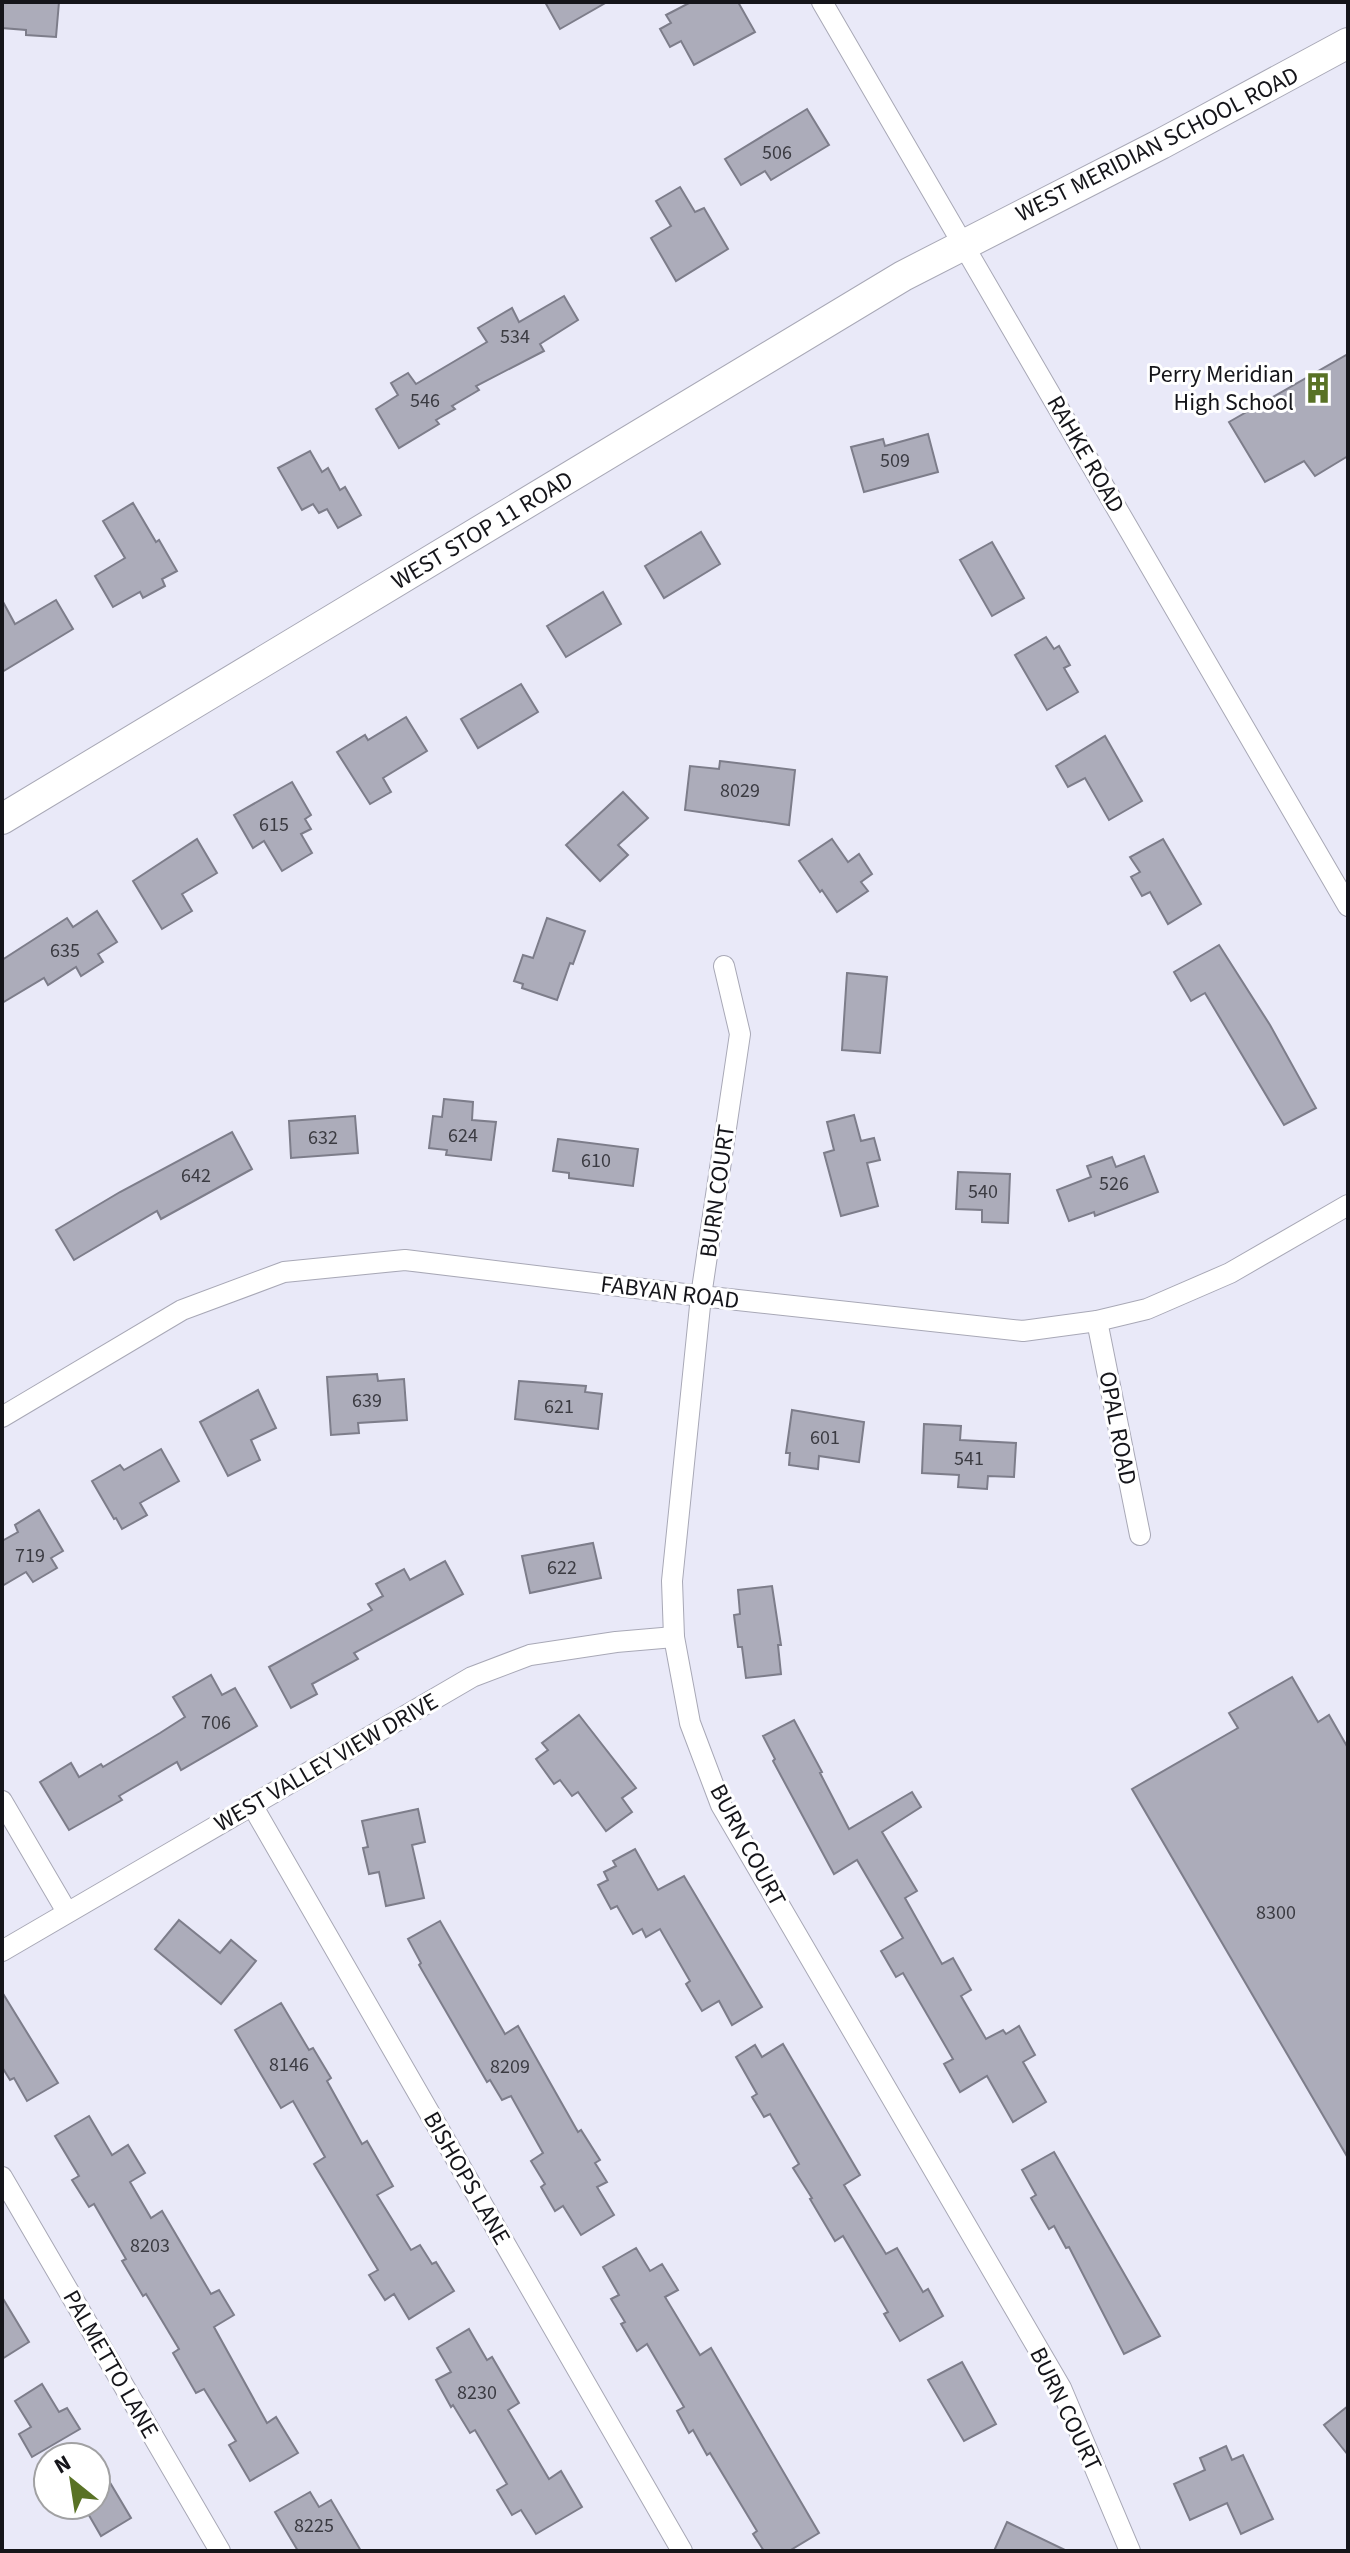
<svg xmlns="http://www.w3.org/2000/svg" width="1350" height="2553" font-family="'Source Sans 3',sans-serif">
<rect width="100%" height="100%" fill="#e9e9f8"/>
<g fill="#acacba" stroke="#7d7d8a" stroke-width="2">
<path d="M2 2H59L56 37 26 35V30L2 28Z"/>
<path d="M545 2H607L560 29Z"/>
<path d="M691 2H738L755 32 694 65 681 41 670 47 660 29 671 23 666 15Z"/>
<path d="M807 109 829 145 771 180 765 171 741 185 725 159Z"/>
<path d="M680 187 695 212 704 208 728 249 676 281 651 238 671 226 656 201Z"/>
<path d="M564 296 578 320 540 344 544 351 476 386 479 390 452 406 455 409 436 420 439 424 399 448 376 409 398 395 391 383 408 373 416 384 487 342 478 328 512 308 519 322Z"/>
<path d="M1348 354V456L1315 476 1304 461 1265 482 1229 422Z"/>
<path d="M928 434 938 472 864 492 851 447 883 439 885 446Z"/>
<path d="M310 451 322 472 328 468 340 490 345 487 361 515 338 528 327 509 319 513 313 504 302 510 278 468Z"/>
<path d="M133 503 156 542 159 540 177 571 162 579 165 586 143 598 140 592 113 607 95 576 125 558 103 521Z"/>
<path d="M701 532 720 564 664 598 645 566Z"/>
<path d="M992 542 1024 598 992 616 960 560Z"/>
<path d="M603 592 621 624 566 657 547 626Z"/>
<path d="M2 600 15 624 56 600 73 629 2 672Z"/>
<path d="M1046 637 1054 649 1059 646 1070 665 1064 668 1078 692 1047 710 1015 655Z"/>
<path d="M521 684 538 712 478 748 461 719Z"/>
<path d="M406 717 427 751 383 778 391 792 370 804 337 752 365 735 368 740Z"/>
<path d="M1105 736 1142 801 1109 820 1085 778 1068 787 1056 766Z"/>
<path d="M720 761 795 770 789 825 685 810 690 766 719 769Z"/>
<path d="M292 782 311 815 305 819 311 829 301 834 312 853 282 871 264 841 253 848 234 815Z"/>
<path d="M623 792 648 818 618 845 628 855 600 881 566 845Z"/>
<path d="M197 839 217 873 182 894 192 911 162 929 133 881Z"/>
<path d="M832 839 848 862 859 854 872 874 861 882 868 891 837 912 822 890 820 892 799 861Z"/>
<path d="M1163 839 1201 904 1168 924 1150 892 1142 896 1131 877 1140 872 1130 857Z"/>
<path d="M97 911 117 942 98 954 103 962 81 976 76 967 48 985 44 978 2 1003V960L67 918 73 927Z"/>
<path d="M547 918 585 931 573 964 570 963 557 1000 522 988 523 984 514 981 523 955 533 958Z"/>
<path d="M1219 945 1270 1025 1316 1108 1284 1125 1205 993 1191 1001 1174 972Z"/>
<path d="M847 973 887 977 880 1053 842 1050Z"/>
<path d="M444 1099 473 1102 472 1120 496 1122 491 1160 446 1155 447 1150 429 1148 433 1116 442 1117Z"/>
<path d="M854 1115 861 1141 874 1138 880 1160 867 1163 878 1206 841 1216 824 1153 834 1150 827 1122Z"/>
<path d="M355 1116 358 1153 291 1158 289 1121Z"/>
<path d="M232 1132 252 1169 161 1219 157 1211 74 1260 56 1230 120 1192Z"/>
<path d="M558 1139 638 1149 633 1186 569 1178V1173L553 1171Z"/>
<path d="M1144 1156 1158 1192 1095 1216 1094 1212 1069 1221 1057 1190 1091 1177 1087 1166 1112 1157 1116 1167Z"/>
<path d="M958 1172 1010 1174 1008 1223 982 1222V1210L956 1209Z"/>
<path d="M377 1374 378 1381 404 1379 407 1420 358 1423 359 1433 331 1435 327 1377Z"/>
<path d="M519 1381 586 1386 585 1392 602 1394 598 1429 515 1419Z"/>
<path d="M258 1390 276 1428 251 1440 260 1460 228 1476 200 1422Z"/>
<path d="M792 1410 864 1422 859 1462 819 1456 818 1469 789 1465 790 1453H786Z"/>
<path d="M924 1424 961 1426 960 1440 1016 1443 1014 1477 988 1476 987 1489 958 1487 959 1475 922 1473Z"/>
<path d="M161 1449 179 1481 140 1503 147 1515 122 1529 116 1518 114 1519 92 1481 120 1465 124 1470Z"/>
<path d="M39 1510 63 1551 51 1558 57 1568 33 1582 26 1572 2 1586V1541L18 1532 15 1525Z"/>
<path d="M593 1543 601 1578 530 1593 522 1556Z"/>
<path d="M445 1561 463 1594 354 1653 358 1659 312 1684 317 1694 291 1708 269 1667 372 1610 368 1604 383 1596 376 1584 404 1569 410 1580Z"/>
<path d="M772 1586 781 1645H778L781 1674 746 1678 742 1647H738L734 1615 740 1614 738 1590Z"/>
<path d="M211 1675 222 1695 235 1688 257 1726 181 1770 177 1762 119 1796 122 1800 69 1830 40 1782 71 1763 79 1777 101 1764 103 1767 160 1733 185 1717 173 1697Z"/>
<path d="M1292 1677 1318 1722 1329 1715 1348 1748V2158L1132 1789 1238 1728 1229 1713Z"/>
<path d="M579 1715 636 1788 622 1798 632 1812 606 1831 578 1792 572 1796 560 1780 554 1784 536 1759 548 1750 542 1743Z"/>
<path d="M794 1720 822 1772 820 1773 849 1829 912 1792 921 1807 882 1832 917 1891 905 1898 942 1964 953 1958 971 1990 961 1996 986 2039 1003 2030 1006 2034 1019 2026 1035 2055 1023 2062 1046 2102 1013 2122 987 2076 960 2092 944 2064 953 2059 903 1973 896 1977 881 1951 903 1938 857 1860 834 1874 773 1761 775 1759 763 1736Z"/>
<path d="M418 1809 425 1842 412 1845 424 1898 386 1906 379 1872 369 1874 363 1848 368 1847 362 1821Z"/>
<path d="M635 1849 658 1890 684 1876 762 2007 732 2025 719 2001 702 2011 686 1984 690 1981 660 1929 646 1937 642 1929 633 1934 617 1906 611 1909 598 1885 608 1880 604 1872 616 1866 613 1861Z"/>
<path d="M179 1920 220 1953 231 1940 256 1961 221 2004 155 1949Z"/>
<path d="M440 1921 505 2034 518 2026 578 2132 581 2130 600 2160 595 2163 607 2182 597 2187 614 2215 581 2235 563 2206 555 2211 541 2187 545 2184 531 2161 543 2153 511 2096 502 2100 490 2080 487 2082 419 1965 421 1963 408 1939Z"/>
<path d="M2 1992 58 2083 27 2101 14 2078 10 2080 2 2067Z"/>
<path d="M281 2003 309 2050 313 2048 331 2078 327 2081 362 2144 367 2141 393 2186 377 2195 411 2250 420 2245 432 2264 436 2262 454 2291 409 2319 394 2294 385 2300 369 2275 378 2270 314 2164 325 2157 293 2101 281 2108 235 2030Z"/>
<path d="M783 2044 860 2175 844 2185 886 2254 897 2248 923 2292 928 2289 943 2316 900 2341 884 2314 888 2312 843 2236 835 2241 810 2199 812 2198 793 2168 799 2164 770 2114 764 2117 752 2097 757 2094 736 2057 755 2045 762 2057Z"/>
<path d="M89 2116 112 2155 128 2145 145 2173 130 2182 151 2218 162 2211 211 2294 219 2290 234 2315 214 2327 267 2423 276 2417 298 2453 250 2481 229 2445 236 2441 204 2389 196 2393 173 2353 179 2349 146 2294 143 2296 122 2261 126 2259 94 2204 89 2207 72 2180 79 2176 55 2136Z"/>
<path d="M1054 2152 1160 2336 1124 2354 1069 2247 1066 2248 1054 2226 1049 2229 1031 2198 1036 2195 1022 2170Z"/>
<path d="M636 2248 650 2271 662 2264 678 2290 665 2297 700 2355 711 2348 819 2533 789 2551H764L753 2534 757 2531 710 2453 707 2455 693 2430 689 2433 677 2411 684 2407 647 2344 637 2351 621 2324 625 2322 611 2299 619 2295 603 2267Z"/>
<path d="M2 2297 29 2342 2 2359Z"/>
<path d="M469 2329 487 2360 492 2357 519 2403 508 2410 549 2479 561 2471 582 2507 536 2534 521 2510 512 2515 497 2490 507 2484 475 2430 470 2433 453 2405 451 2407 436 2380 451 2372 437 2348Z"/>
<path d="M962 2362 996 2424 964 2441 928 2380Z"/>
<path d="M42 2384 59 2412 67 2408 80 2429 32 2457 19 2434 31 2427 15 2401Z"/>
<path d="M1348 2406V2455L1324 2425Z"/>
<path d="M1226 2446 1232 2460 1243 2455 1273 2519 1241 2534 1227 2503 1190 2520 1174 2484 1205 2470 1200 2458Z"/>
<path d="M96 2459 131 2518 101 2536 83 2505H96Z"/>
<path d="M310 2492 319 2507 331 2500 361 2551H298L275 2512Z"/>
<path d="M1007 2522 1067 2551H994Z"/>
</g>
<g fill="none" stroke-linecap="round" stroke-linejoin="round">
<defs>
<g id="street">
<path d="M822 2 1348 906"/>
<path d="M724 966 740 1034 701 1296 672 1581 674 1637 690 1723 721 1805 1061 2388 1130 2551"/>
<path d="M1097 1321 1140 1535"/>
<path d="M2 1417 182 1310 284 1272 405 1260 701 1296 1023 1331 1097 1321 1147 1309 1230 1273 1348 1205"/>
<path d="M2 1801 67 1912"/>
<path d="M252 1805 682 2551"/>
<path d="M2 1951 472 1677 530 1655 616 1642 674 1637"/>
<path d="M2 2177 220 2551"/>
</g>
<path id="secondary" d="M2 819 903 276 1161 144 1348 43"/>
</defs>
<use href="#street" stroke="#a8a8b6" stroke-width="22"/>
<use href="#secondary" stroke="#a8a8b6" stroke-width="32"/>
<use href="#street" stroke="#fff" stroke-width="20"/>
<use href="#secondary" stroke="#fff" stroke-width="30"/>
</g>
<defs>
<symbol id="building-bare" viewBox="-9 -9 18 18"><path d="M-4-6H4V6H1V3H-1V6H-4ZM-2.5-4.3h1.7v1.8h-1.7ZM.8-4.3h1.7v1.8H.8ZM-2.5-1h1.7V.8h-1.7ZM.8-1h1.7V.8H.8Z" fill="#597225" stroke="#fff" stroke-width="2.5" paint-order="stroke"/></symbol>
</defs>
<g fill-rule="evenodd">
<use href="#building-bare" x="1296" y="366" width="44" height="44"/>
</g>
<g text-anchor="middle" stroke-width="6" stroke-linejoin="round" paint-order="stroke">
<g font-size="20" fill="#3b3b42">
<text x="777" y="159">506</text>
<text x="515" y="343">534</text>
<text x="425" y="407">546</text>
<text x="895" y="467">509</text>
<text x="740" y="797">8029</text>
<text x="274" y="831">615</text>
<text x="65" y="957">635</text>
<text x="463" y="1142">624</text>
<text x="323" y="1144">632</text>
<text x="596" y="1167">610</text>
<text x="196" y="1182">642</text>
<text x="1114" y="1190">526</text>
<text x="983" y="1198">540</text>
<text x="367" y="1407">639</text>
<text x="559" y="1413">621</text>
<text x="825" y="1444">601</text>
<text x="969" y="1465">541</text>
<text x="30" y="1562">719</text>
<text x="562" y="1574">622</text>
<text x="216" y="1729">706</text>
<text x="1276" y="1919">8300</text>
<text x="289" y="2071">8146</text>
<text x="510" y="2073">8209</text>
<text x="150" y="2252">8203</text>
<text x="477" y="2399">8230</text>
<text x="314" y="2532">8225</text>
</g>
<g font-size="24" fill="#15151a" stroke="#fff">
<text transform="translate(1157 144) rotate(-27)" y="8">WEST MERIDIAN SCHOOL ROAD</text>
<text transform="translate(1086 454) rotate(60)" y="8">RAHKE ROAD</text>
<text transform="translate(482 530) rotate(-31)" y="8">WEST STOP 11 ROAD</text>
<text transform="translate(717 1191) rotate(-82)" y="8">BURN COURT</text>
<text transform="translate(670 1292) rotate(7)" y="8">FABYAN ROAD</text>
<text transform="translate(1118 1428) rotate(79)" y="8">OPAL ROAD</text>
<text transform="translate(326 1762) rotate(-30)" y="8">WEST VALLEY VIEW DRIVE</text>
<text transform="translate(748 1845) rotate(62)" y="8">BURN COURT</text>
<text transform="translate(467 2178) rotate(60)" y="8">BISHOPS LANE</text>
<text transform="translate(111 2364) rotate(60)" y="8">PALMETTO LANE</text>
<text transform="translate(1066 2409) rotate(64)" y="8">BURN COURT</text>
</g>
<g font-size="24" fill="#15151a" stroke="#fff" text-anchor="end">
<text x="1294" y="382">Perry Meridian<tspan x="1294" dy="28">High School</tspan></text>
</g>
</g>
<rect width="1350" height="2553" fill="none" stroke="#15151a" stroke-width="8"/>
<g transform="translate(72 2481) rotate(330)"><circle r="38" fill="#ffffff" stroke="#a1a1a3" stroke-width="2"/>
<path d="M0-6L14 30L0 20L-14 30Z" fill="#597225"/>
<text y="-12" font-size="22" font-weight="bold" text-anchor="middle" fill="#15151a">N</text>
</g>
</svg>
